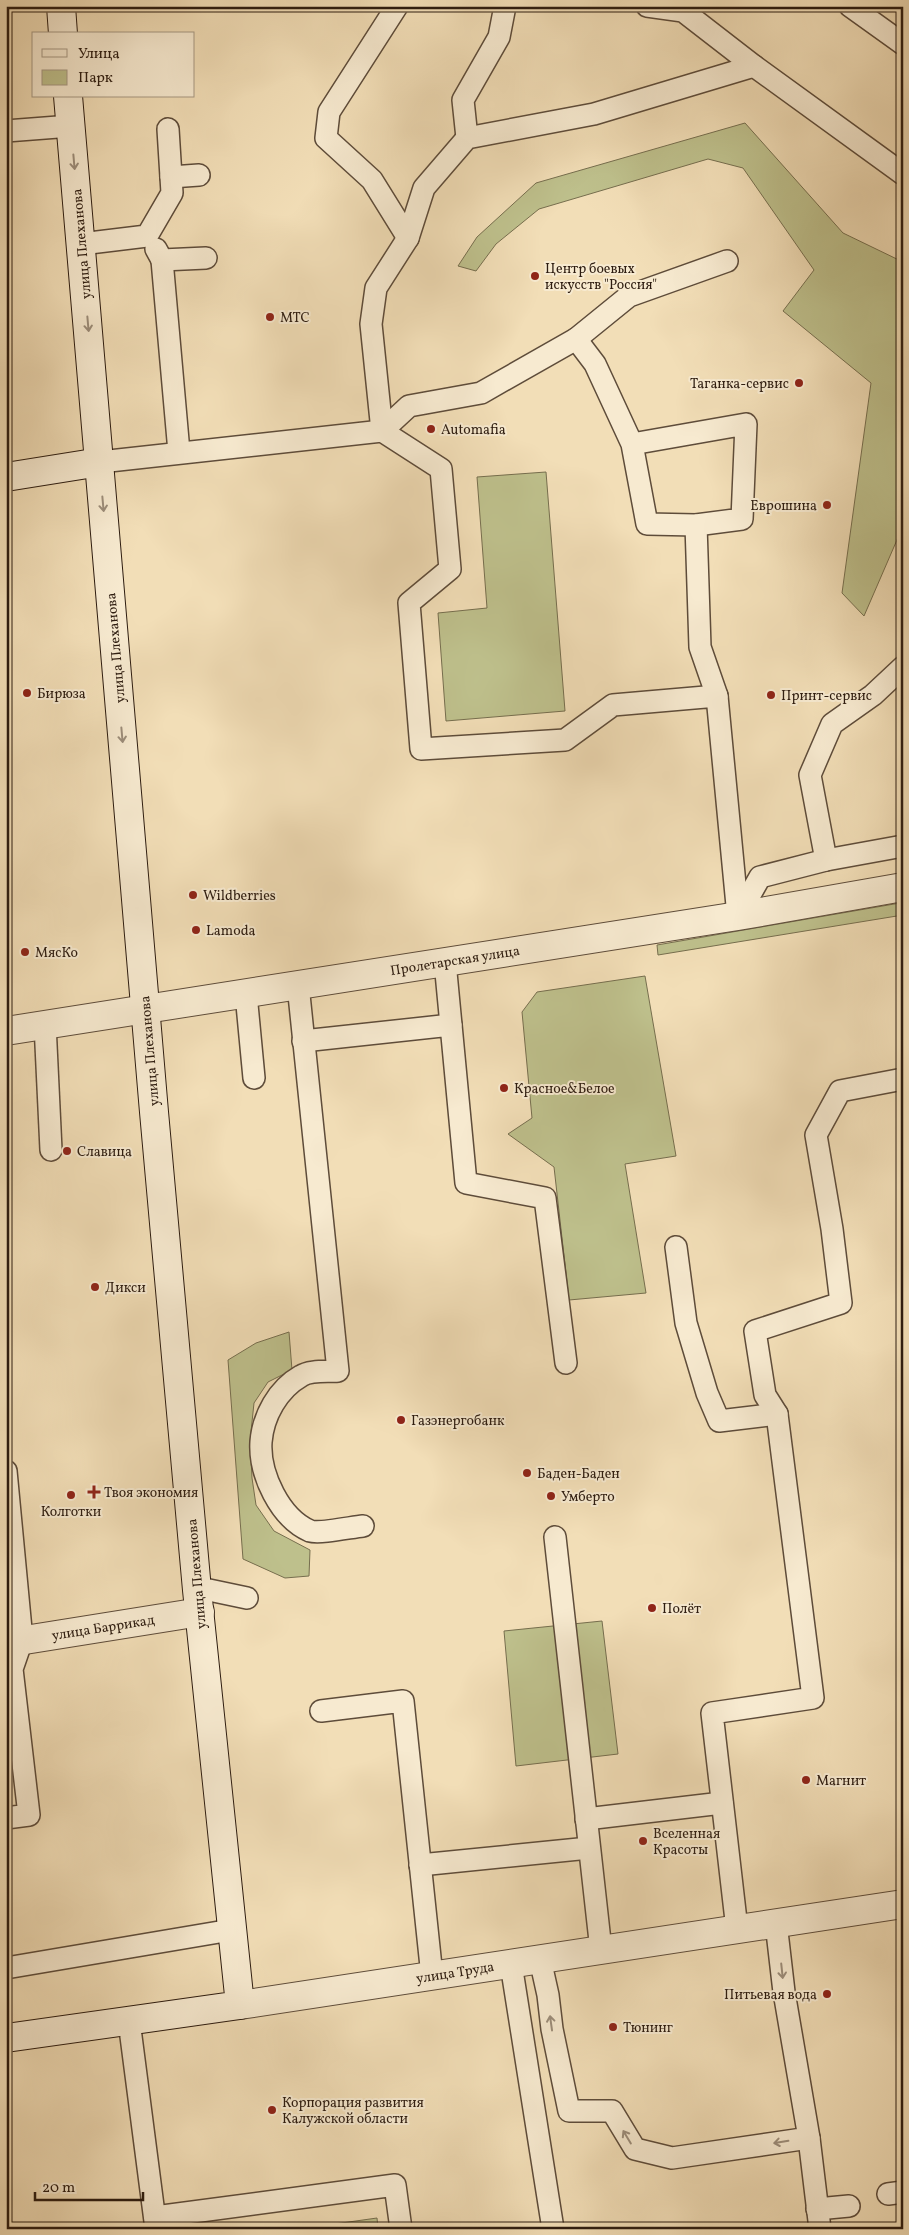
<svg xmlns="http://www.w3.org/2000/svg" width="909" height="2235" font-family="Vollkorn,serif">
<rect width="100%" height="100%" fill="#f2deb7"/>
<filter id="stains"><feTurbulence type="fractalNoise" baseFrequency=".004" numOctaves="4"/><feColorMatrix values="0 0 0 0 .2 0 0 0 0 .09 0 0 0 0 .02 0 0 0 .5 -.17"/></filter>
<radialGradient id="worn" r=".72"><stop offset=".6" stop-color="#630" stop-opacity="0"/><stop offset="1" stop-color="#630" stop-opacity=".3"/></radialGradient>
<g fill="#bec08c" stroke="#766e4e">
<path d="M745 123 843 233 903 262V526L864 616 842 593 871 383 783 311 814 270 743 168 708 159 539 209 496 244 476 271 458 266 477 237 536 183Z"/>
<path d="M546 472 565 711 446 721 438 613 487 608 477 477Z"/>
<path d="M900 903 903 904V915L658 955 657 945Z"/>
<path d="M645 976 676 1156 625 1164 646 1293 569 1300 554 1167 508 1134 532 1118 522 1012 537 992Z"/>
<path d="M289 1332 292 1370 268 1382 254 1403 250 1441 252 1478 256 1505 274 1531 310 1550 309 1576 285 1578 243 1559 228 1360 256 1343Z"/>
<path d="M602 1621 618 1754 516 1766 504 1631Z"/>
<path d="M377 2218 378 2229H299Z"/>
</g>
<g fill="none" stroke-linecap="round" stroke-linejoin="round">
<defs>
<g id="lane">
<path d="M397 6 329 112 326 138 372 180 408 238"/>
<path d="M647 6 683 11 754 66"/>
<path d="M850 6 903 44"/>
<path d="M6 131 71 126"/>
<path d="M467 138 463 100 499 37 505 6"/>
<path d="M171 177 199 175"/>
<path d="M81 244 147 236 172 193 168 129"/>
<path d="M156 249 162 260 206 258"/>
<path d="M162 260 179 452"/>
<path d="M576 339 629 296 727 261"/>
<path d="M382 431 371 324 376 288 408 238 424 188 467 138 594 114 754 66 903 174"/>
<path d="M382 431 409 406 481 393 576 339 595 364 632 444 647 524 696 525 742 519 746 424 632 444"/>
<path d="M100 462 382 431 441 469 450 569 409 603 421 749 565 740 613 705 717 696 738 916"/>
<path d="M696 525 700 647 717 696"/>
<path d="M826 860 810 775 832 724 873 695 903 667"/>
<path d="M738 916 760 877 826 860 903 846"/>
<path d="M445 962 451 1025"/>
<path d="M298 985 338 1371C327 1372 310 1370 301 1376 278 1389 263 1416 261 1442 259 1474 280 1518 310 1531 320 1534 352 1527 363 1526"/>
<path d="M246 994 254 1078"/>
<path d="M45 1024 51 1150"/>
<path d="M303 1041 451 1025 466 1183 545 1198 566 1363"/>
<path d="M676 1247 686 1323 707 1393 719 1421 777 1414"/>
<path d="M6 1471 22 1640 12 1669 29 1815 6 1818"/>
<path d="M555 1537 601 1950"/>
<path d="M197 1590H209L247 1598"/>
<path d="M321 1711 403 1701 432 1976"/>
<path d="M586 1819 722 1803"/>
<path d="M420 1865 589 1848"/>
<path d="M737 1929 712 1713 813 1698 777 1414 765 1395 755 1331 841 1303 832 1229 816 1135 840 1091 903 1079"/>
<path d="M540 1959 548 1995 552 2029 569 2111H612L635 2149 672 2158 809 2138 784 1992 776 1923"/>
<path d="M511 1964 553 2229"/>
<path d="M6 1968 231 1930"/>
<path d="M129 2021 156 2229"/>
<path d="M809 2138 820 2229"/>
<path d="M888 2194 903 2192"/>
<path d="M817 2209 849 2206"/>
<path d="M155 2217 395 2185 401 2229"/>
</g>
<g id="street">
<path d="M6 1031 738 916 903 887"/>
<path d="M6 1643 200 1612"/>
<path d="M240 2005 903 1904"/>
</g>
<g id="secondary">
<path d="M61 6 63 34"/>
<path d="M6 477 100 462"/>
<path d="M6 2038 240 2005 197 1590 154 1112 68 96"/>
</g>
</defs>
<use href="#lane" stroke="#5e4c3a" stroke-width="24"/>
<use href="#street" stroke="#5e4c3a" stroke-width="30"/>
<use href="#secondary" stroke="#2d1c10" stroke-width="30"/>
<use href="#lane" stroke="#f7ead0" stroke-width="21"/>
<use href="#street" stroke="#f7ead0" stroke-width="28"/>
<use href="#secondary" stroke="#f7ead0" stroke-width="28"/>
</g>
<defs><path id="oneway-shaft" d="M-6 0H5M1.5-3L5.5 0L1.5 3" fill="none" stroke-width="1.6" stroke-linecap="round" stroke-linejoin="round" transform="scale(1.25)"/></defs>
<g stroke="#9c8d7a">
<use href="#oneway-shaft" transform="translate(74 162) rotate(85)"/>
<use href="#oneway-shaft" transform="translate(88 324) rotate(85)"/>
<use href="#oneway-shaft" transform="translate(103 504) rotate(85)"/>
<use href="#oneway-shaft" transform="translate(122 735) rotate(85)"/>
<use href="#oneway-shaft" transform="translate(782 1971) rotate(84)"/>
<use href="#oneway-shaft" transform="translate(551 2023) rotate(-98)"/>
<use href="#oneway-shaft" transform="translate(627 2137) rotate(-121)"/>
<use href="#oneway-shaft" transform="translate(781 2142) rotate(171)"/>
</g>
<g fill="#8f2418" stroke="#f7ead0" stroke-width="2">
<circle cx="535" cy="276" r="5"/>
<circle cx="270" cy="317" r="5"/>
<circle cx="799" cy="383" r="5"/>
<circle cx="431" cy="429" r="5"/>
<circle cx="827" cy="505" r="5"/>
<circle cx="27" cy="693" r="5"/>
<circle cx="771" cy="695" r="5"/>
<circle cx="193" cy="895" r="5"/>
<circle cx="196" cy="930" r="5"/>
<circle cx="25" cy="952" r="5"/>
<circle cx="504" cy="1088" r="5"/>
<circle cx="67" cy="1151" r="5"/>
<circle cx="95" cy="1287" r="5"/>
<circle cx="401" cy="1420" r="5"/>
<circle cx="527" cy="1473" r="5"/>
<path d="M91.5 1484.5h5v5h5v5h-5v5h-5v-5h-5v-5h5z"/>
<circle cx="71" cy="1495" r="5"/>
<circle cx="551" cy="1496" r="5"/>
<circle cx="652" cy="1608" r="5"/>
<circle cx="806" cy="1780" r="5"/>
<circle cx="643" cy="1841" r="5"/>
<circle cx="827" cy="1994" r="5"/>
<circle cx="613" cy="2027" r="5"/>
<circle cx="272" cy="2110" r="5"/>
</g>
<g text-anchor="middle" stroke-width="4" stroke-linejoin="round" paint-order="stroke">
<g font-size="14" fill="#2d1c10" stroke="#f7ead0">
<text transform="translate(81 244) rotate(-95)" y="5">улица Плеханова</text>
<text transform="translate(115 648) rotate(-95)" y="5">улица Плеханова</text>
<text transform="translate(455 960) rotate(-9)" y="5">Пролетарская улица</text>
<text transform="translate(149 1051) rotate(-95)" y="5">улица Плеханова</text>
<text transform="translate(196 1574) rotate(-95)" y="5">улица Плеханова</text>
<text transform="translate(103 1627) rotate(-9)" y="5">улица Баррикад</text>
<text transform="translate(455 1972) rotate(-9)" y="5">улица Труда</text>
</g>
<g font-size="14" fill="#2d1c10" stroke="#f7ead0" text-anchor="start">
<text x="545" y="273">Центр боевых<tspan x="545" dy="16">искусств "Россия"</tspan></text>
<text x="280" y="322">МТС</text>
<text x="789" y="388" text-anchor="end">Таганка-сервис</text>
<text x="441" y="434">Automafia</text>
<text x="817" y="510" text-anchor="end">Еврошина</text>
<text x="37" y="698">Бирюза</text>
<text x="781" y="700">Принт-сервис</text>
<text x="203" y="900">Wildberries</text>
<text x="206" y="935">Lamoda</text>
<text x="35" y="957">МясКо</text>
<text x="514" y="1093">Красное&amp;Белое</text>
<text x="77" y="1156">Славица</text>
<text x="105" y="1292">Дикси</text>
<text x="411" y="1425">Газэнергобанк</text>
<text x="537" y="1478">Баден-Баден</text>
<text x="104" y="1497">Твоя экономия</text>
<text x="561" y="1501">Умберто</text>
<text x="71" y="1516" text-anchor="middle">Колготки</text>
<text x="662" y="1613">Полёт</text>
<text x="816" y="1785">Магнит</text>
<text x="653" y="1838">Вселенная<tspan x="653" dy="16">Красоты</tspan></text>
<text x="817" y="1999" text-anchor="end">Питьевая вода</text>
<text x="623" y="2032">Тюнинг</text>
<text x="282" y="2107">Корпорация развития<tspan x="282" dy="16">Калужской области</tspan></text>
</g>
</g>
<rect width="909" height="2235" fill="none" stroke="#f2deb7" stroke-width="25"/>
<rect x="8" y="8" width="894" height="2220" fill="none" stroke="#2d1c10" stroke-width="2.5"/>
<rect x="12" y="12" width="884" height="2210" fill="none" stroke="#2d1c10"/>
<rect x="32" y="32" width="162" height="65" fill="#f7ead0" stroke="#a69883"/>
<rect x="42" y="49" width="25" height="8" fill="#f7ead0" stroke="#a69883"/>
<text x="78" y="58" font-size="15" fill="#2d1c10">Улица</text>
<rect x="42" y="70" width="25" height="15" fill="#bec08c" stroke="#a69883"/>
<text x="78" y="82" font-size="15" fill="#2d1c10">Парк</text>
<path d="M35 2192v8h108v-8" fill="none" stroke="#2d1c10" stroke-width="2.5"/>
<text x="42" y="2192" font-size="15" fill="#2d1c10" stroke="#f7ead0" stroke-width="4" paint-order="stroke">20 m</text>
<rect width="100%" height="100%" filter="url(#stains)"/>
<rect width="100%" height="100%" fill="url(#worn)"/>
</svg>
